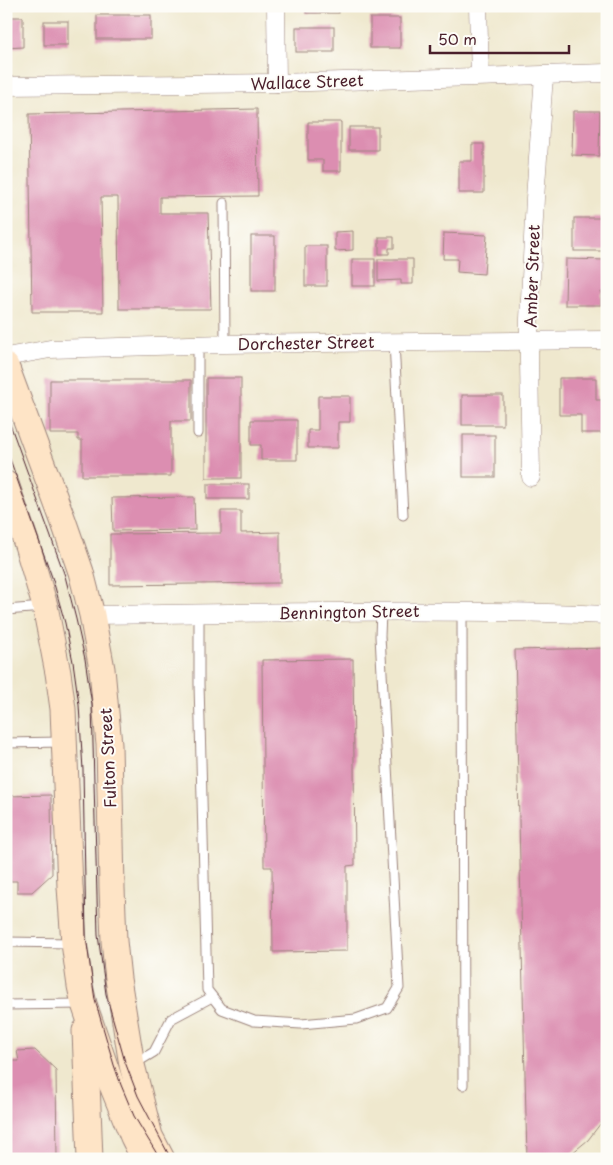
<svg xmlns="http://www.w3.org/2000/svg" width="613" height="1165" font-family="'Playpen Sans',sans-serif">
<rect width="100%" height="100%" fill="#fdfcf7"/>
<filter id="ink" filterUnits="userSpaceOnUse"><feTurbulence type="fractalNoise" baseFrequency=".02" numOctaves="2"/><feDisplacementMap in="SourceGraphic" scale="10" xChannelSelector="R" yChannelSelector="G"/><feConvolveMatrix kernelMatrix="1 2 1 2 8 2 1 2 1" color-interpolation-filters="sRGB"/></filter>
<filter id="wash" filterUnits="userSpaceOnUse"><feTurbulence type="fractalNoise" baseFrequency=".0096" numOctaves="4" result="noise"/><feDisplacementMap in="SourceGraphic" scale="20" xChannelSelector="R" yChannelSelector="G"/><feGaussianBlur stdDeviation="1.12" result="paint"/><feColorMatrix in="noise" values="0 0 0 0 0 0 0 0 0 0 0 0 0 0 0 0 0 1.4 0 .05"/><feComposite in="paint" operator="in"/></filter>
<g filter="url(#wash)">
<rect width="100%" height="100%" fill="#efe8ce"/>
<g id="blocks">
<g fill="#dc8eb1">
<rect x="306" y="6" width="33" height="7"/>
<rect x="97" y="15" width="54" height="24"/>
<path d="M6 17H23V47L6 48Z"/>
<rect x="370" y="18" width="30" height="30"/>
<rect x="44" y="21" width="24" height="24"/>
<rect x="296" y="27" width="38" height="25"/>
<path d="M257 109 258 196 160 197V213H208L211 309H119L118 197H101L103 312H32L29 114Z"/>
<path d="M573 111H600L599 156 572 155Z"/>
<path d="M308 122H341V171H323V160H308Z"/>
<rect x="349" y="127" width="29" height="23"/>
<path d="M472 144H484V193H459V161H472Z"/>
<rect x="574" y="218" width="32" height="33"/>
<path d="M353 231V250L335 251V232Z"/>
<path d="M444 233 487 235 484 274 457 272 458 259H443Z"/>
<rect x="251" y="236" width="24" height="55"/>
<path d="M379 237H394V248H389V254H379Z"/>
<rect x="305" y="246" width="22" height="40"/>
<rect x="352" y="259" width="23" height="27"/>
<path d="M378 259H413V284H401V280L378 281Z"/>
<path d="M566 259 607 260V292H601V305H565Z"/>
<rect x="206" y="378" width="35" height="100"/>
<path d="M559 378H596V400H607V433H581V415H559Z"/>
<path d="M50 380H191V421H171V476H82V440H78V434H50Z"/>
<rect x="462" y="395" width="41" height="30"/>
<path d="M318 396H350V422H338V448H308V430H318Z"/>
<path d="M251 420H297V460H261V445H251Z"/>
<rect x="463" y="435" width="32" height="42"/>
<rect x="207" y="484" width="42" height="15"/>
<path d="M194 497 195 530 113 531 112 498Z"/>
<path d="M221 511H241V533L280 532V583L110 585V534L221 533Z"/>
<path d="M607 648V1115L588 1140 566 1158 527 1159 515 650Z"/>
<path d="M353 659 355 865 347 866V951L273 952 272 867H264L262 660Z"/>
<path d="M51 795 52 874 32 892H17V881H6V796Z"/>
<path d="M35 1050 56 1070 57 1159H6V1061H19L17 1051Z"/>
</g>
</g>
</g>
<g filter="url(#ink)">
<use href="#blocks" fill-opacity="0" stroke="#9c847c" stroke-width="1"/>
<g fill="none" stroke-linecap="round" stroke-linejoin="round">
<defs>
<g id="service">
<path d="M224 203 225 344"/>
<path d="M394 342 403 515"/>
<path d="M198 346V433"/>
<path d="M6 610 43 607"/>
<path d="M462 611 463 1085"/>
<path d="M199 614V684L207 990 222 1009 254 1021 301 1024 356 1019 387 1008 399 988 380 636 381 612"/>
<path d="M6 743 62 742"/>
<path d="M6 942 71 943"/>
<path d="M6 1005 81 1004"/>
<path d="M134 1064 154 1052 171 1019 212 997"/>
</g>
<g id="minor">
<path d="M276 6 277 83"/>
<path d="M478 6 480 76"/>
<path d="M6 86 277 83 607 73"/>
<path d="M6 357 50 349 225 344 607 340"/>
<path d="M531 477 529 360V319L535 198 544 76"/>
<path d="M92 615C263 613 435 608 607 615"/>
</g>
<g id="secondary">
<path d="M6 366 63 520 81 572 92 615 102 669 109 745 112 888 114 941 118 979 132 1065 150 1136 162 1159"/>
<path d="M6 484 27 545 45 606 58 673 63 709 70 887 74 943 80 986 84 1004 111 1083 133 1137 144 1159"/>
<path d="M85 1031 90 1159"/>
</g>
</defs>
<use href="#service" stroke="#9c847c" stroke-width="11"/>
<use href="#minor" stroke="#9c847c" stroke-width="19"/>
<use href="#secondary" stroke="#9c847c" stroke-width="27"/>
<use href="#service" stroke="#fff" stroke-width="9"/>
<use href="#minor" stroke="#fff" stroke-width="18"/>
<use href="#secondary" stroke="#fee4c6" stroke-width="25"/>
<g stroke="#4a1f2b" stroke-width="1">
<path d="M6 413 65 576 76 619 85 659 92 705 98 935 106 994 125 1062 138 1096 171 1159"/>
<path d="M6 448 53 580 65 623 73 662 79 705 83 770 86 937 95 1000 114 1065 121 1085 134 1116 160 1159"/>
</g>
</g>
</g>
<g text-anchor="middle" stroke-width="4" stroke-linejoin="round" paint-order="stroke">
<g font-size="16" fill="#4a1f2b" stroke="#fdfcf7">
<text transform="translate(307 82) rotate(-2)" y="6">Wallace Street</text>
<text transform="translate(532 276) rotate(-88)" y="6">Amber Street</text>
<text transform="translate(306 343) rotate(-1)" y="6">Dorchester Street</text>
<text transform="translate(349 612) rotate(-1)" y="6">Bennington Street</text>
<text transform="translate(108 758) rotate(-93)" y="6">Fulton Street</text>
</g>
</g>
<rect width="613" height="1165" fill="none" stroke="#fdfcf7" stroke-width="25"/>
<path d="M430 45v8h139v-8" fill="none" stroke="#4a1f2b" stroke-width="2.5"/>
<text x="438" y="45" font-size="15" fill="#4a1f2b" stroke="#fdfcf7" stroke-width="4" paint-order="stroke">50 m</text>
</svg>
